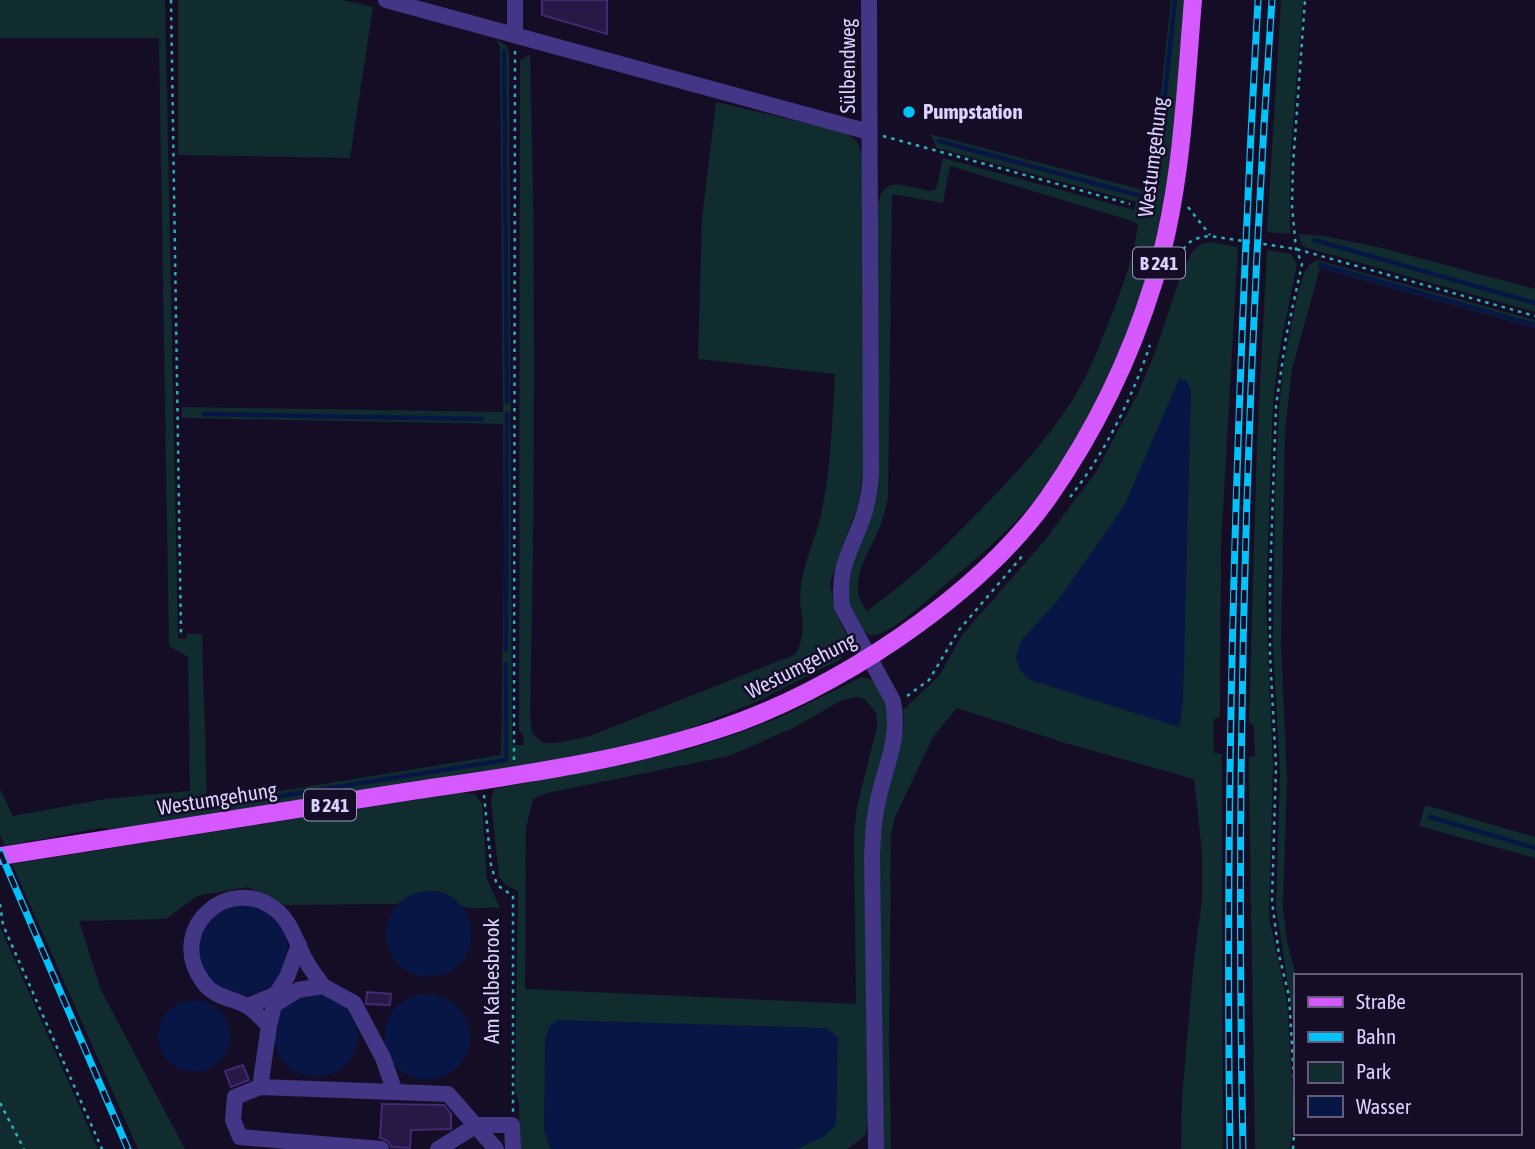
<svg xmlns="http://www.w3.org/2000/svg" width="1535" height="1149" font-family="'Asap Condensed',sans-serif">
<rect width="100%" height="100%" fill="#140d25"/>
<g fill="#102c2f" fill-rule="evenodd">
<path d="M0 0H165L178 638 186 639 187 634H202L207 803 501 755 504 555 503 424 182 418V407L503 412 500 48 497 40 507 46 509 53 512 745H524L523 735 519 731 520 60 530 55C536 274 535 493 530 712L532 733 543 743H557L590 736 796 654C810 624 797 614 801 586 804 562 814 542 820 519 831 471 832 422 835 374L698 359 702 218 716 102 843 132C858 139 861 146 863 163V471L858 505 830 583 835 611 847 636 841 659 756 702 679 733 625 747 555 761 113 829 101 828 5 846 0 835V789L13 816 105 799 190 791 188 657 169 646 159 38H0Z"/>
<path d="M178 0H343L373 7 350 158 178 155Z"/>
<path d="M1171 0H1185C1176 105 1170 214 1135 314 1123 345 1109 376 1094 406 1075 443 1053 481 1025 512 1001 538 973 561 946 584 930 597 889 638 869 635 830 604 854 556 870 520L876 216C881 172 897 185 931 191L936 189 943 158 1134 210 1136 202 937 148 930 134 1147 191 1155 147ZM950 166 1132 221 1138 224C1134 255 1123 287 1111 316 1100 345 1088 376 1071 402 1045 442 1015 475 982 508 946 546 909 581 867 611 845 585 868 555 879 529 883 519 886 508 888 497L892 194 943 203Z"/>
<path d="M1281 0H1303L1290 161V234L1267 232Z"/>
<path d="M1298 234 1324 236 1382 248 1535 289V312L1307 248 1302 245Z"/>
<path d="M1211 242 1238 247 1221 547 1220 717 1213 720 1214 753 1222 754 1223 1149H1181L1182 1098 1194 959 1202 900V852L1194 779 1065 743 957 708 933 737 895 817 891 835 889 1044 891 1149H882L880 845C881 823 885 802 890 780 897 755 906 736 903 710L939 676 962 635 1045 540 1096 472 1137 395 1154 355 1181 274 1192 252 1201 244Z"/>
<path d="M1267 250 1291 254 1297 264 1280 348 1273 402 1266 602 1273 766 1269 918 1287 1001 1294 1111 1290 1149H1255L1249 786V757L1255 756 1254 727 1249 722 1257 443Z"/>
<path d="M1317 260 1535 320V328L1320 268 1292 369 1285 430 1281 645 1287 779 1283 907 1287 941 1296 976 1295 1032 1276 907 1280 772 1273 646 1275 496 1279 409 1284 362 1298 293 1305 271 1310 264Z"/>
<path d="M862 677 874 680C893 713 890 722 884 758L868 1120 865 1136 847 1149H520L519 1104 515 1091 518 891 506 885 499 877 491 801 494 789 625 764 689 749 739 733 776 719ZM857 697 865 699 876 713 877 727 857 807 854 834 856 1004 525 989 526 828 533 799 547 793 729 756 793 728 842 700Z"/>
<path d="M459 793 475 794 482 804 487 879 500 908C489 907 471 910 462 906 458 904 456 900 453 898 434 885 414 892 397 904L283 905 248 887 197 896 166 919 79 921 101 990 185 1149H138L12 864Z"/>
<path d="M1425 805 1535 837V858L1419 826Z"/>
<path d="M0 927 98 1149H0Z"/>
</g>
<g fill="#071644">
<path d="M1179 379 1186 380 1191 391 1183 703 1179 727 1030 680 1020 670 1016 658 1020 642 1059 599 1124 506Z"/>
<circle cx="429" cy="934" r="43"/>
<circle cx="243" cy="950" r="45"/>
<circle cx="316" cy="1035" r="42"/>
<circle cx="427" cy="1037" r="43"/>
<circle cx="194" cy="1036" r="36"/>
<path d="M558 1020 826 1028 838 1037 836 1125 822 1138 796 1149H553L550 1148 544 1131 545 1037 550 1026Z"/>
</g>
<g fill="none" stroke-linecap="round" stroke-linejoin="round">
<g stroke="#071644" stroke-width="4.5">
<path d="M504 51 507 402"/>
<path d="M939 141 1137 195 1154 197 1175 0"/>
<path d="M1314 240 1535 303"/>
<path d="M1320 265 1535 325"/>
<path d="M204 414 482 419"/>
<path d="M506 650 507 414"/>
<path d="M205 808 506 760V664"/>
<path d="M1430 817 1535 848"/>
</g>
</g>
<g fill="#281846" stroke="#412974" stroke-width="2">
<path d="M542 0H607V34L542 15Z"/>
<path d="M367 992 391 994 390 1005 366 1004Z"/>
<path d="M243 1065 249 1080 231 1087 225 1071Z"/>
<path d="M382 1104 444 1105 451 1114V1129L411 1130 410 1148 391 1147 388 1141 380 1138Z"/>
</g>
<g fill="none" stroke-linecap="round" stroke-linejoin="round">
<g stroke="#29b1bb" stroke-width="2.5" stroke-dasharray="3.5 5" stroke-linecap="butt">
<path d="M171 0 181 634"/>
<path d="M883 136 1130 204"/>
<path d="M1188 207 1210 235"/>
<path d="M1174 273C1182 250 1184 238 1210 236L1296 249 1535 316"/>
<path d="M1070 497C1105 453 1132 398 1150 345"/>
<path d="M907 696 929 680 959 630 1024 554"/>
<path d="M514 760 515 49"/>
<path d="M484 795 491 865 497 885 513 896V1112"/>
<path d="M0 904 3 925 102 1149"/>
<path d="M1295 1095 1289 996 1279 955 1272 901 1276 766 1270 655V580L1276 406 1286 337 1302 264 1296 249 1292 206 1293 165 1305 0"/>
<path d="M0 1103 24 1149"/>
<path d="M1293 1149 1295 1119"/>
</g>
<g stroke="#433686" stroke-width="16">
<path d="M386 0 869 132"/>
<path d="M515 0V35"/>
<path d="M869 0 871 473C870 488 868 502 863 517 851 552 837 566 842 607L893 701C901 746 882 769 876 811 873 825 873 841 872 856L876 1149"/>
<path d="M248 1006 276 994 287 977 299 945"/>
<path d="M269 1026C263 1020 256 1012 249 1007 235 998 215 999 203 982 165 930 228 873 275 909 291 921 296 942 305 959 310 969 317 977 323 986"/>
<path d="M260 1087 269 1026 274 1005 298 990 323 986 354 1003 383 1058 395 1092"/>
<path d="M381 1149 240 1137 233 1120 235 1097 260 1087 448 1094 496 1149"/>
<path d="M438 1149 477 1125H512L513 1149"/>
</g>
<path stroke="#d658ff" stroke-width="18" d="M0 856C135 835 270 814 405 792 510 776 615 763 716 730 832 693 977 598 1048 498 1095 431 1130 359 1154 281 1182 191 1185 93 1193 0"/>
<defs>
<g id="rail">
<path d="M0 852 128 1149"/>
<path d="M1230 1149C1224 766 1237 382 1258 0"/>
<path d="M1243 1149C1235 766 1246 382 1272 0"/>
</g>
</defs>
<use href="#rail" stroke="#00c3fc" stroke-width="7"/>
<use href="#rail" stroke="#140d25" stroke-width="4.5" stroke-dasharray="13" stroke-linecap="butt"/>
</g>
<circle fill="#00c3fc" stroke="#140d25" stroke-width="2.5" cx="909" cy="112" r="7"/>
<g text-anchor="middle" stroke-width="5" stroke-linejoin="round" paint-order="stroke">
<g fill="#140d25" stroke="#a096be" stroke-width="2">
<rect x="1133" y="247.5" width="52" height="31" rx="5"/>
<rect x="304" y="789.5" width="52" height="31" rx="5"/>
</g>
<g font-size="19" font-weight="bold" fill="#dcd1ff">
<text x="1159" y="270">B 241</text>
<text x="330" y="812">B 241</text>
</g>
<g font-size="21" fill="#dcd1ff" stroke="#140d25">
<text transform="translate(848 66) rotate(-90)" y="7">Sülbendweg</text>
<text transform="translate(1153 157) rotate(-83)" y="7">Westumgehung</text>
<text transform="translate(801 666) rotate(-27)" y="7">Westumgehung</text>
<text transform="translate(217 799) rotate(-9)" y="7">Westumgehung</text>
<text transform="translate(492 981) rotate(-90)" y="7">Am Kalbesbrook</text>
</g>
<g font-size="21" font-weight="bold" fill="#dcd1ff" stroke="#140d25" text-anchor="start">
<text x="923" y="119">Pumpstation</text>
</g>
</g>
<rect x="1294" y="974" width="228" height="161" fill="#140d25" stroke="#645b7c" stroke-width="2"/>
<rect x="1308" y="997" width="35" height="10" fill="#d658ff" stroke="#645b7c" stroke-width="2"/>
<text x="1356" y="1009" font-size="21" fill="#dcd1ff">Straße</text>
<rect x="1308" y="1032" width="35" height="10" fill="#00c3fc" stroke="#645b7c" stroke-width="2"/>
<text x="1356" y="1044" font-size="21" fill="#dcd1ff">Bahn</text>
<rect x="1308" y="1062" width="35" height="21" fill="#102c2f" stroke="#645b7c" stroke-width="2"/>
<text x="1356" y="1079" font-size="21" fill="#dcd1ff">Park</text>
<rect x="1308" y="1096" width="35" height="21" fill="#071644" stroke="#645b7c" stroke-width="2"/>
<text x="1356" y="1114" font-size="21" fill="#dcd1ff">Wasser</text>
</svg>
